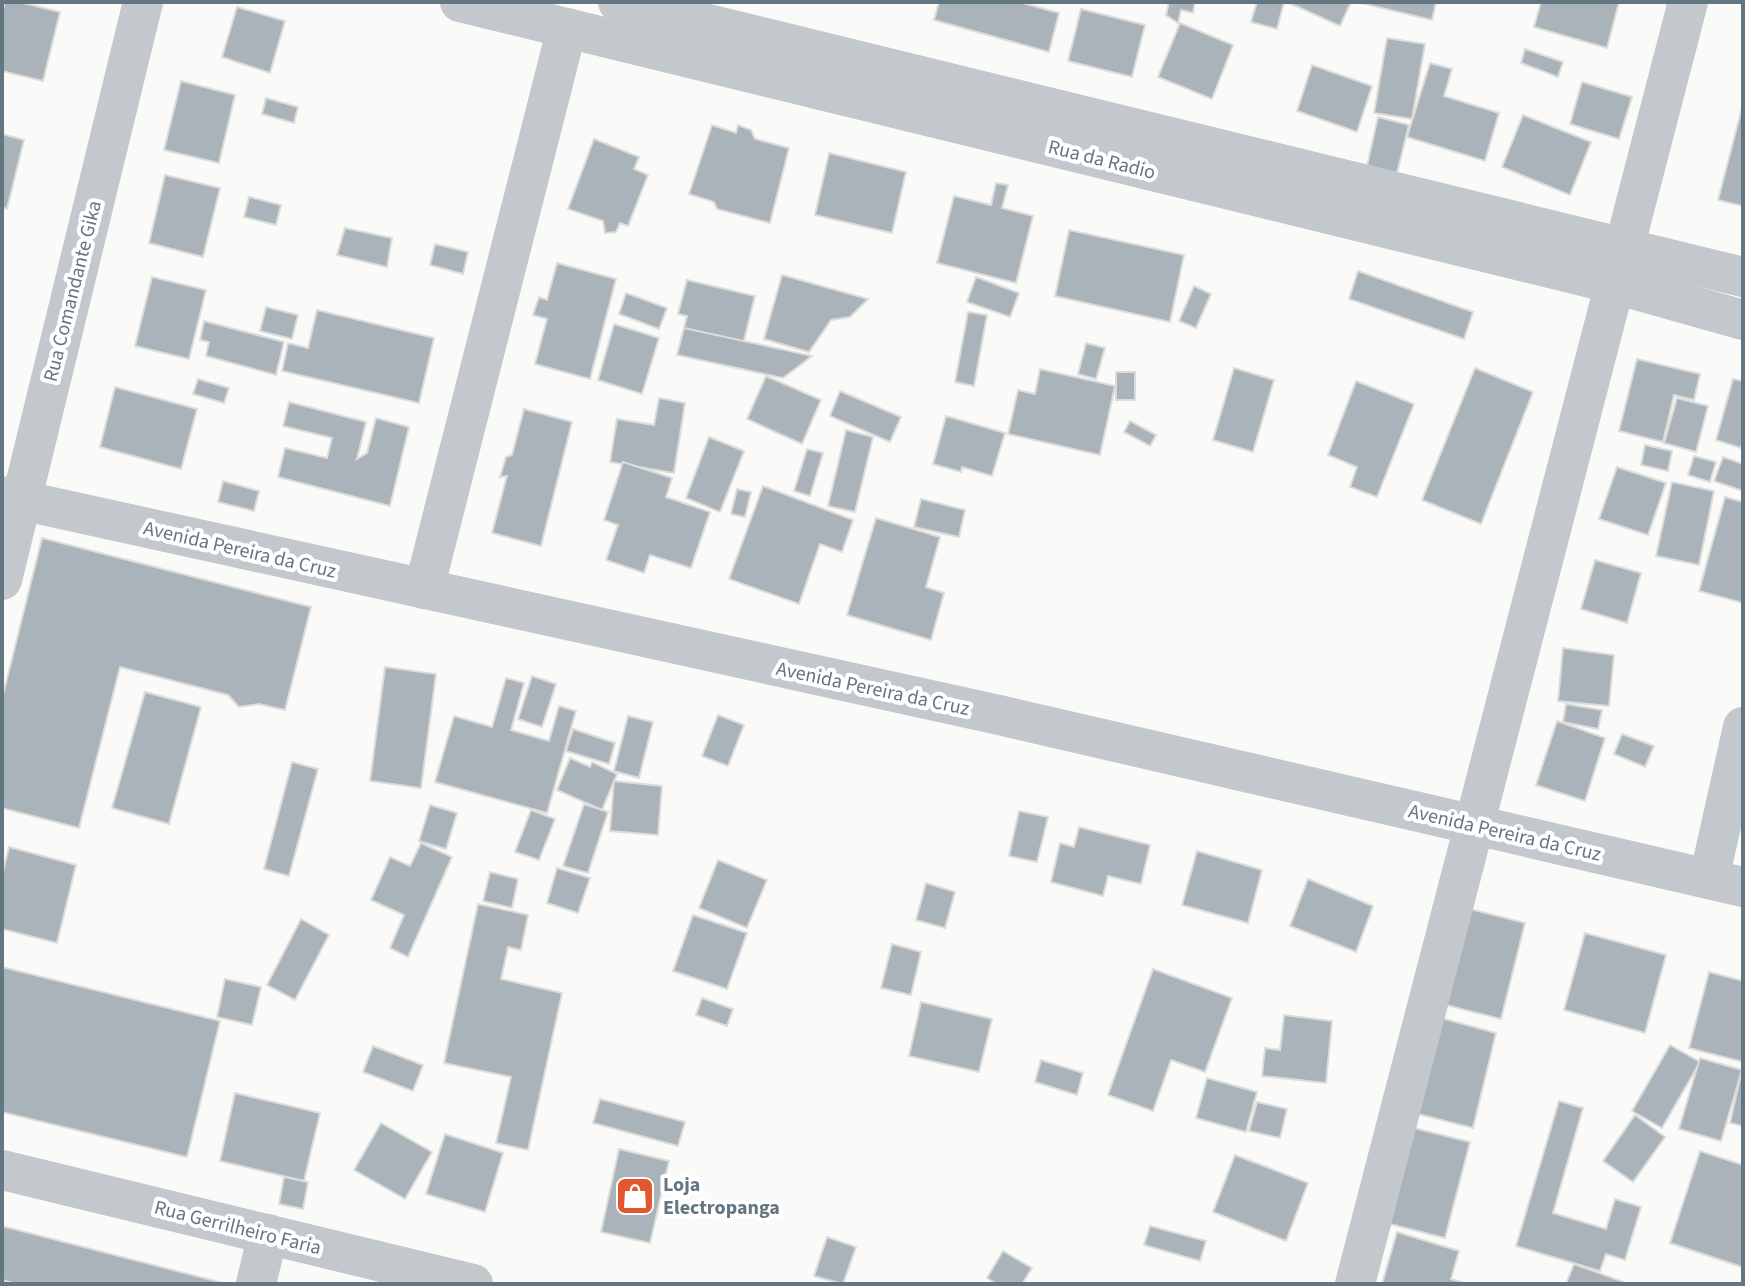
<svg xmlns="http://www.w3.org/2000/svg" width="1745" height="1286" font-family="'Source Sans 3',sans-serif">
<rect width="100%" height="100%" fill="#fafaf8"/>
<g fill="#aab3b9" stroke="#dcdcda" stroke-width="2">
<path d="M5 2H19L60 12 43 81 2 71V12Z"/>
<path d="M939 2H1019L1059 13 1049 52 934 20Z"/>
<path d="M1169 2H1195L1193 13 1181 10 1178 23 1166 15Z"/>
<path d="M1257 2H1284L1277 29 1251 22Z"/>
<path d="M1287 2H1351L1340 26Z"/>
<path d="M1357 2H1436L1432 20Z"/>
<path d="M1541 2H1619L1607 48 1534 27Z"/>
<path d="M237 7 285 21 270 73 222 57Z"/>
<path d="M1081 9 1145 25 1132 77 1068 61Z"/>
<path d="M1180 23 1233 45 1212 99 1158 77Z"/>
<path d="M1387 38 1425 44 1412 119 1374 113Z"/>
<path d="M1525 49 1563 62 1558 77 1521 63Z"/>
<path d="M1430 63 1452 69 1444 96 1499 113 1485 161 1407 137Z"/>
<path d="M1312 65 1372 86 1357 132 1297 111Z"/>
<path d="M181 81 235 95 219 163 164 150Z"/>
<path d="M1582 82 1632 97 1619 139 1570 124Z"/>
<path d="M266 98 298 107 294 123 262 114Z"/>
<path d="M1743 104V206L1718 200Z"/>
<path d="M1523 115 1591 142 1570 195 1502 167Z"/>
<path d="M1378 117 1409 125 1397 173 1367 166Z"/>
<path d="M712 125 736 133 738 125 751 130 755 139 789 148 770 223 717 209 714 202 689 194Z"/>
<path d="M2 134 24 140 7 209 2 207Z"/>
<path d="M594 139 639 157 634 169 648 175 628 226 620 223 616 232 605 233 603 221 568 209Z"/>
<path d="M829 153 906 172 892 233 815 215Z"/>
<path d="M165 175 220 188 203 257 149 243Z"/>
<path d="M996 183 1008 185 1002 208 1033 216 1016 283 937 263 954 196 991 205Z"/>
<path d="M249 197 281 205 276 225 244 217Z"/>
<path d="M345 228 392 238 387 267 337 255Z"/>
<path d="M1069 230 1184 255 1170 322 1055 296Z"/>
<path d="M435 244 468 252 463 274 430 265Z"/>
<path d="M557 263 616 279 590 379 535 364 547 319 533 315 539 297 547 300Z"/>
<path d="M1358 271 1473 312 1464 339 1349 299Z"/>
<path d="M782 275 868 299 850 317 831 320 809 352 764 339Z"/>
<path d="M152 277 206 290 189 359 135 346Z"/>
<path d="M976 277 1019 293 1010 317 967 302Z"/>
<path d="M687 280 755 296 743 344 684 328 687 316 678 314Z"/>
<path d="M1194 286 1211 294 1196 328 1179 321Z"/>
<path d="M626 293 667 308 659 329 619 314Z"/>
<path d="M266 307 298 315 292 339 260 331Z"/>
<path d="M317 310 434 338 419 403 282 371 288 343 308 348Z"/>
<path d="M968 312 987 315 974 386 955 382Z"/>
<path d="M204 321 284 342 276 375 206 356 209 342 200 340Z"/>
<path d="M614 324 659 338 642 394 598 380Z"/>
<path d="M684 328 812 356 783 378 677 355Z"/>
<path d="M1086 343 1105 348 1096 379 1078 374Z"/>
<path d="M1637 359 1700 374 1694 400 1674 395 1663 442 1619 431Z"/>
<path d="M1234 368 1274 380 1253 452 1213 440Z"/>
<path d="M1475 368 1533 392 1481 524 1422 500Z"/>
<path d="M1040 369 1115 386 1100 455 1008 434 1018 390 1035 394Z"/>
<rect x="1116" y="372" width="19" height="28"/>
<path d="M766 376 821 400 802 444 747 419Z"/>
<path d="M198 379 229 388 224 403 193 394Z"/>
<path d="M1733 379 1743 381V439L1741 448 1716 440Z"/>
<path d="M1356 381 1414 404 1377 497 1350 487 1357 467 1328 455Z"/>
<path d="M115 387 197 409 181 469 100 447Z"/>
<path d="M840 391 901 417 890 442 830 416Z"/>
<path d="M659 398 685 403 674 473 610 462 617 419 654 425Z"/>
<path d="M1677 398 1708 406 1696 452 1664 443Z"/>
<path d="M289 402 366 422 357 459 367 453 376 418 409 427 390 506 278 477 285 448 327 458 332 438 283 426Z"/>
<path d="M524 409 572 422 541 546 492 533 507 476 500 477 506 457 512 455Z"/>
<path d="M946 416 1005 433 992 476 962 467 961 472 933 464Z"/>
<path d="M1130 421 1156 435 1150 446 1124 432Z"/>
<path d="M846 430 873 437 855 512 828 506Z"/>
<path d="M709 437 744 451 720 512 686 498Z"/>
<path d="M1645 445 1672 451 1668 471 1641 465Z"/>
<path d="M807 449 823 453 810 496 794 491Z"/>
<path d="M1694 456 1716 462 1710 482 1688 475Z"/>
<path d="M1723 457 1743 464V491L1714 481Z"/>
<path d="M623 462 672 478 666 497 710 512 691 568 650 555 644 573 606 560 618 525 604 520Z"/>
<path d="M1617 467 1666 483 1648 535 1599 519Z"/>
<path d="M223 481 259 491 254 511 218 502Z"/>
<path d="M1672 482 1714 491 1699 565 1656 556Z"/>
<path d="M763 486 853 520 842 552 820 544 799 604 729 579Z"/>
<path d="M737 489 751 492 745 517 731 514Z"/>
<path d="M1725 497 1743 502V603L1699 591Z"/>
<path d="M921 499 965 510 959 537 914 527Z"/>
<path d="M876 518 940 537 926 587 944 593 931 640 847 615Z"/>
<path d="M42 538 311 607 285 710 259 704 239 707 228 695 120 667 79 828 2 808V699Z"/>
<path d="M1595 560 1641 573 1627 623 1581 609Z"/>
<path d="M1563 648 1614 655 1609 706 1558 701Z"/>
<path d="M385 667 436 674 421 788 370 781Z"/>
<path d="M532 676 556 684 542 727 518 719Z"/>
<path d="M506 678 524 683 511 730 549 741 559 706 576 711 547 813 435 782 454 716 492 727Z"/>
<path d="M145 692 201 707 169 824 112 808Z"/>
<path d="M1566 704 1602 710 1598 729 1563 722Z"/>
<path d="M718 715 744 725 728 766 702 756Z"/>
<path d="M628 716 653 722 639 778 614 771Z"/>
<path d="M1557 721 1605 738 1585 801 1536 785Z"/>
<path d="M573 729 615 743 609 764 566 751Z"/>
<path d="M1622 734 1654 746 1645 767 1614 754Z"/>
<path d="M570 758 590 767 592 762 617 774 602 810 557 790Z"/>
<path d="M292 762 318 769 289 876 264 869Z"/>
<path d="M614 781 662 786 658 835 610 831Z"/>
<path d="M584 804 608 812 588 873 563 866Z"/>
<path d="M430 805 457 813 446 849 419 841Z"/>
<path d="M531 810 555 819 539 860 515 852Z"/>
<path d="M1019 811 1048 817 1037 862 1009 856Z"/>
<path d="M1079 827 1150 845 1141 884 1108 876 1103 896 1051 882 1060 843 1074 847Z"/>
<path d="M421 843 452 857 408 957 390 948 404 915 371 900 390 857 410 866Z"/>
<path d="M9 847 76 865 57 943 2 929V876Z"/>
<path d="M1197 851 1262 870 1248 923 1182 905Z"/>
<path d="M718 860 767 880 747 928 699 908Z"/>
<path d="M557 868 590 878 578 913 547 903Z"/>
<path d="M490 872 518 879 512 908 483 901Z"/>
<path d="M1308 879 1373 906 1356 952 1290 926Z"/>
<path d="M926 883 955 892 945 928 916 920Z"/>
<path d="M478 904 528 915 521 950 508 947 501 979 562 993 528 1150 496 1143 511 1077 444 1063Z"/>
<path d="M1470 909 1525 923 1501 1019 1446 1005Z"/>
<path d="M693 915 747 933 727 989 673 971Z"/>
<path d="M301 919 329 935 295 1000 267 985Z"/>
<path d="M1585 933 1666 955 1645 1033 1564 1010Z"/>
<path d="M892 944 921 952 911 995 881 988Z"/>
<path d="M2 967 220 1021 187 1157 2 1112Z"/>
<path d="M1153 969 1232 998 1205 1072 1171 1060 1153 1111 1108 1095Z"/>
<path d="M1709 972 1743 981V1062L1689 1048Z"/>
<path d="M225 979 261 987 252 1025 217 1017Z"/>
<path d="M702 998 733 1009 727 1026 696 1015Z"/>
<path d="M921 1002 992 1019 979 1072 909 1056Z"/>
<path d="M1284 1015 1332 1021 1326 1083 1262 1076 1265 1048 1280 1050Z"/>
<path d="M1441 1018 1496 1033 1473 1128 1418 1114Z"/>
<path d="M1670 1045 1700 1062 1662 1128 1632 1111Z"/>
<path d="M373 1046 423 1065 413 1091 363 1072Z"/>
<path d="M1700 1058 1742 1070 1721 1141 1679 1129Z"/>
<path d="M1041 1060 1083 1073 1077 1095 1035 1082Z"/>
<path d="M1742 1069H1743V1126L1730 1123Z"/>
<path d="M1207 1078 1257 1092 1246 1132 1196 1118Z"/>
<path d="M235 1093 320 1113 304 1181 220 1161Z"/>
<path d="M600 1099 685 1122 678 1146 593 1123Z"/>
<path d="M1559 1101 1583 1108 1553 1213 1606 1229 1615 1199 1641 1207 1625 1260 1606 1254 1600 1271 1516 1246Z"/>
<path d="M1257 1102 1287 1109 1280 1138 1249 1131Z"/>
<path d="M1635 1115 1665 1137 1633 1182 1603 1161Z"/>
<path d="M381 1123 432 1152 405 1199 354 1170Z"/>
<path d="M1414 1128 1470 1142 1445 1238 1390 1224Z"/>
<path d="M445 1134 503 1153 485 1212 426 1194Z"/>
<path d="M619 1149 669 1161 650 1243 601 1232Z"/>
<path d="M1700 1151 1743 1165 1742 1267 1670 1243Z"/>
<path d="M1235 1155 1308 1183 1286 1241 1213 1212Z"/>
<path d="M284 1177 308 1182 303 1209 279 1204Z"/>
<path d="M2 1226 227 1284H16L2 1280Z"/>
<path d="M1150 1226 1206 1241 1200 1261 1144 1245Z"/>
<path d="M1397 1232 1459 1251 1451 1279 1468 1284H1382Z"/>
<path d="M827 1237 856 1247 843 1284 814 1276Z"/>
<path d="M1003 1251 1032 1268 1022 1284H997L987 1278Z"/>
<path d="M1574 1264 1629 1284H1566Z"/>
</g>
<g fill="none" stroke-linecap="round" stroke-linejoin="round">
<g stroke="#c3c8cc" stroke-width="40">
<path d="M460 2 1615 284 1743 320"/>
<path d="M618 2 1743 277"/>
<path d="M2 496 999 715 1743 887"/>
<path d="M2 580 143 2"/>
<path d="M424 589 567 28"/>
<path d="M1709 879 1743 727"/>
<path d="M2 1170 473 1284"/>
<path d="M256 1284 268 1234"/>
<path d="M1355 1284 1688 2"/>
</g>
</g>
<defs>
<symbol id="shop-square" viewBox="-11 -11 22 22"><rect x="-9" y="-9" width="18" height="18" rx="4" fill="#e4572e" stroke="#fff"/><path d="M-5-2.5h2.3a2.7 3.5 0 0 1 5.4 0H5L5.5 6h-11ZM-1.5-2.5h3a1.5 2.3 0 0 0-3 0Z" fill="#fff"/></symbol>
</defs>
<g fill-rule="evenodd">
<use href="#shop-square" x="613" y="1174" width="44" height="44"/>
</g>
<g text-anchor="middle" stroke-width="8" stroke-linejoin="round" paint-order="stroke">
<g font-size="20" fill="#657683" stroke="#fff">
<text transform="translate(1102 159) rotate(14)" y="7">Rua da Radio</text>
<text transform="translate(72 291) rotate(-76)" y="7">Rua Comandante Gika</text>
<text transform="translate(240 549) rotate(13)" y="7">Avenida Pereira da Cruz</text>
<text transform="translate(873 688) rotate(12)" y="7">Avenida Pereira da Cruz</text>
<text transform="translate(1505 832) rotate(13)" y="7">Avenida Pereira da Cruz</text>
<text transform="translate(238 1227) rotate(14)" y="7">Rua Gerrilheiro Faria</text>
</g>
<g font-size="20" font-weight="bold" fill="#657683" stroke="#fff" text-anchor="start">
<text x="663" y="1191">Loja<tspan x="663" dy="23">Electropanga</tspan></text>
</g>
</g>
<rect width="1745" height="1286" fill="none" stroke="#657683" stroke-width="8"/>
</svg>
